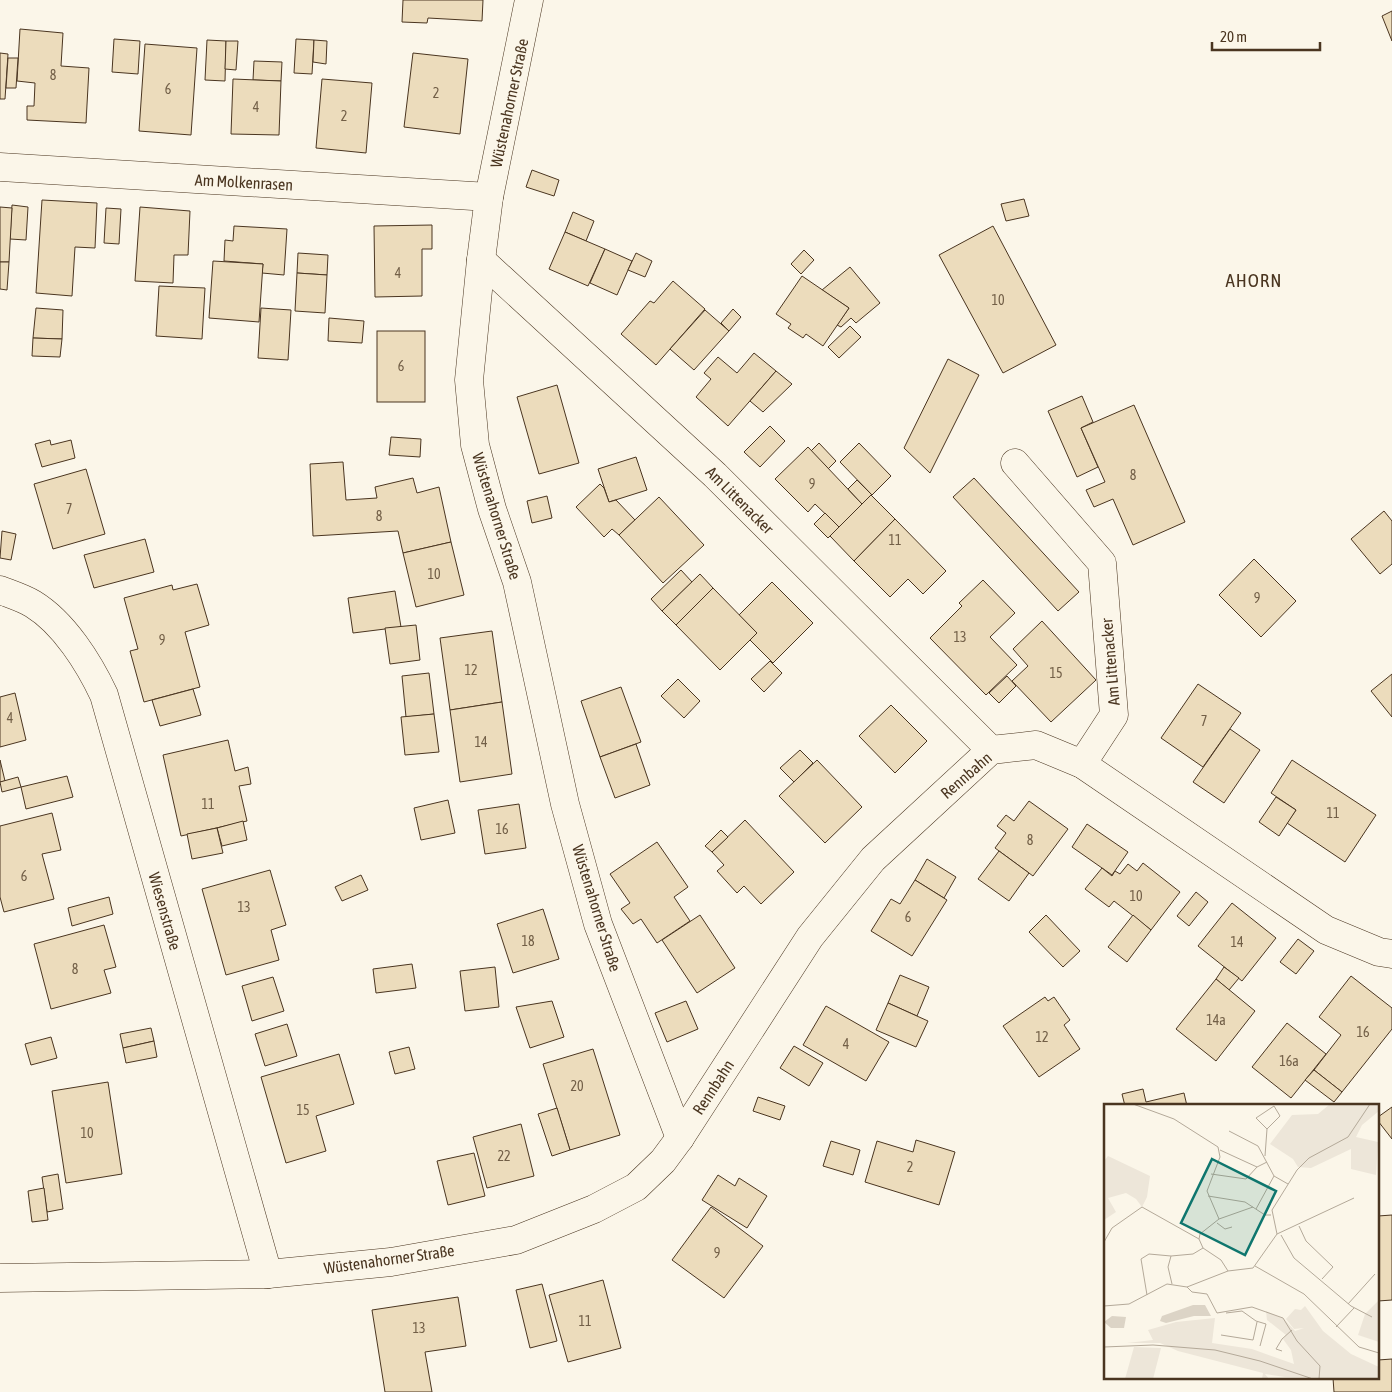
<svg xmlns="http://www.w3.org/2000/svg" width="1392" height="1392" font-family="'Asap Condensed',sans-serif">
<rect width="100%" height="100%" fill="#fbf6e9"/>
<g fill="#ecdcbc" stroke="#4a3520">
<path d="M403 0H483L482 21 428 18 427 23 402 22Z"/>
<path d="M1392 11V41L1382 16Z"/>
<path d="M20 29 63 33 61 66 89 68 86 123 27 120V106H34L35 83 17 81Z"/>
<path d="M114 39 140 41 138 74 112 72Z"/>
<path d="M296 39 314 40 312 74 294 73Z"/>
<path d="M207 40 226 41 225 81 205 80Z"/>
<path d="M314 40 327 41 326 64 313 62Z"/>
<path d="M226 41H238L236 70 225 69Z"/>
<path d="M145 44 197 48 191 135 139 131Z"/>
<path d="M0 53 8 54 5 99H0Z"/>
<path d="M413 53 468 59 460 134 404 127Z"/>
<path d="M8 58H18L16 88H6Z"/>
<path d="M254 61 282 62 281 81 253 80Z"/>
<path d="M233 79 281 81 279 135 231 134Z"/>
<path d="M322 79 372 83 366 153 316 148Z"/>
<path d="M532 170 559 180 554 196 526 187Z"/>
<path d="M1024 199 1029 216 1006 221 1001 204Z"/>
<path d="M42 200 97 203 95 248 75 247 72 296 36 293Z"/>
<path d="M12 205 28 207 26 240 10 239Z"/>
<path d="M0 207 12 208 9 262H0Z"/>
<path d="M140 207 190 211 188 255H174L173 283 135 281Z"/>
<path d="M106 208 121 209 119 244 104 243Z"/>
<path d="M573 212 594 221 586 241 565 232Z"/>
<path d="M432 225V249H422V296L375 297 374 226Z"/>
<path d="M234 226 287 229 284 275 262 273 263 264 224 261 225 240 233 241Z"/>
<path d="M993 226 1056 345 1003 373 939 255Z"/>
<path d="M565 232 605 249 588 286 549 269Z"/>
<path d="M605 249 632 261 617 295 590 283Z"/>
<path d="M804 250 814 260 801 274 791 264Z"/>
<path d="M298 253 328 255 327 275 297 273Z"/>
<path d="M636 253 652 261 645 277 628 270Z"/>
<path d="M213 261 263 264 259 322 209 318Z"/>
<path d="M0 262H9L7 290 0 289Z"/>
<path d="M850 267 880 303 856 323 851 318 841 327 837 325 849 308 822 290Z"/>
<path d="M297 273 327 275 325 313 295 311Z"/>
<path d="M802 276 849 308 823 346 806 334 803 338 788 328 791 324 776 314Z"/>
<path d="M673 281 705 309 656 365 621 334 650 301 654 303Z"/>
<path d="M159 286 205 288 202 339 156 336Z"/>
<path d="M36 308 63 310 62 339 33 338Z"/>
<path d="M261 308 291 310 288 360 258 358Z"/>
<path d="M733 309 741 317 729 331 721 323Z"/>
<path d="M705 310 729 331 694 370 670 349Z"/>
<path d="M329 318 364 321 362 343 328 341Z"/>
<path d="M850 326 861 337 839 358 828 347Z"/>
<rect x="377" y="331" width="48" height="71"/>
<path d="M33 338 62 339 60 357 32 356Z"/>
<path d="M754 353 776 371 728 426 696 397 711 379 704 373 718 357 737 373Z"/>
<path d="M948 359 979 375 930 473 904 448Z"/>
<path d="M776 371 792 384 763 412 750 401Z"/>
<path d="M557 385 579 463 539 474 517 397Z"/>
<path d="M1082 396 1093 422 1081 428 1098 467 1077 477 1048 411Z"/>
<path d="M1134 405 1185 522 1133 545 1113 499 1094 507 1086 490 1105 482 1081 428Z"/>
<path d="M770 426 785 441 760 467 744 452Z"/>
<path d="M391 437 421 439 420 457 389 455Z"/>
<path d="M50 440 51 445 71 440 75 458 42 467 35 444Z"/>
<path d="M819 443 836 461 828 469 811 451Z"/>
<path d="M859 443 891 476 872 495 840 462Z"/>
<path d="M808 447 862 504 839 527 815 504 808 512 775 479Z"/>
<path d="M636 457 647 490 609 502 598 469Z"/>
<path d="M343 462 346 500 377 498 375 487 413 478 417 493 439 487 451 542 403 553 398 531 313 536 310 464Z"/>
<path d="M86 469 105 534 53 549 34 484Z"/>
<path d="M974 478 1079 592 1058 611 953 497Z"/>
<path d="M857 480 872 495 862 504 848 489Z"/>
<path d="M600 484 604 488 609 502 616 500 635 520 619 535 612 529 604 537 576 507Z"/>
<path d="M871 495 895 519 854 561 830 536Z"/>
<path d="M547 496 552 518 532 523 527 501Z"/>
<path d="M659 497 704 545 663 583 619 535Z"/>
<path d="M1384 511 1392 521V564L1380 574 1351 539Z"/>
<path d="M825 513 839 527 828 538 814 524Z"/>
<path d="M895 519 946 571 923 594 908 579 890 597 854 561Z"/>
<path d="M2 531 16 534 11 560 0 558Z"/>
<path d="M145 539 154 572 94 588 84 555Z"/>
<path d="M451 542 464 595 416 607 403 553Z"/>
<path d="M1254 559 1296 601 1261 637 1219 595Z"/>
<path d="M681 570 692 582 662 611 651 599Z"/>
<path d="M700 574 713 588 676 625 662 611Z"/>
<path d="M983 580 1015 613 990 637 1017 665 986 695 930 638 962 606 959 603Z"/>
<path d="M772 582 813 623 773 663 750 640 757 633 739 615Z"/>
<path d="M197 584 209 625 185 632 200 687 144 702 130 651 138 649 124 598 172 585 173 590Z"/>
<path d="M713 588 757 633 720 670 676 625Z"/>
<path d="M395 591 401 627 353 633 348 598Z"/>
<path d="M1042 621 1096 680 1051 722 1012 681 1028 666 1013 649Z"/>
<path d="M416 625 420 660 390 664 385 628Z"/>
<path d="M492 631 502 702 450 710 440 638Z"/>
<path d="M770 661 782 673 764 692 751 679Z"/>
<path d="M429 673 434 714 406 717 402 676Z"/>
<path d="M1392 674V717L1371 691Z"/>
<path d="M1007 676 1016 686 999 703 989 693Z"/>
<path d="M678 679 700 701 684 718 661 696Z"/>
<path d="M1198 684 1241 713 1203 767 1161 738Z"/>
<path d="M621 687 641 742 600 757 581 701Z"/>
<path d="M193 689 201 715 160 726 152 700Z"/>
<path d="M15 693 26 740 0 747V697Z"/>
<path d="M502 702 512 774 460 782 450 710Z"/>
<path d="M891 705 927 741 895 773 859 736Z"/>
<path d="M434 714 439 752 405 755 401 717Z"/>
<path d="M1230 729 1260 750 1224 803 1193 782Z"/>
<path d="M228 740 235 771 248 767 251 784 239 786 247 821 181 836 163 755Z"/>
<path d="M636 744 650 785 615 798 600 757Z"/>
<path d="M800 750 813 763 794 782 780 768Z"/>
<path d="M0 760 5 781 0 782Z"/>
<path d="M817 760 862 807 825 843 779 796Z"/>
<path d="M1292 760 1376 815 1345 862 1287 823 1296 810 1271 793Z"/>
<path d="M67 776 73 797 26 809 21 787Z"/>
<path d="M18 777 21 787 2 792 0 782Z"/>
<path d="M1276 797 1296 810 1279 836 1259 822Z"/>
<path d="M448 800 455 833 421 840 414 808Z"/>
<path d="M1029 801 1068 829 1033 876 995 848 1006 833 997 826 1006 815 1014 821Z"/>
<path d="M519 804 526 848 485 854 478 810Z"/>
<path d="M52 813 61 850 42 854 54 899 4 912 0 897V826Z"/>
<path d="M745 820 794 872 761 904 744 886 737 893 717 871 724 865 712 852Z"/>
<path d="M243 821 247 840 222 846 217 828Z"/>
<path d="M1087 824 1128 852 1112 875 1072 847Z"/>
<path d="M217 828 223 853 192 859 187 834Z"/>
<path d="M721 830 728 837 712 852 705 846Z"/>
<path d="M657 842 688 887 674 897 690 921 657 943 641 919 633 924 621 909 630 903 610 874Z"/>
<path d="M999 851 1029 873 1009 901 978 879Z"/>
<path d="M927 859 956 877 944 898 915 880Z"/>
<path d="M1143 863 1180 892 1151 930 1114 901 1109 907 1085 889 1102 868 1112 876 1115 871 1120 874 1128 864 1137 871Z"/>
<path d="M270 870 286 925 271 930 279 960 226 975 202 889Z"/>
<path d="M361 875 368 890 342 901 335 887Z"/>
<path d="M915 880 947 900 912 956 871 931 891 899 900 904Z"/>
<path d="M1196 892 1208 902 1189 926 1177 916Z"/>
<path d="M109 897 113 914 72 926 68 908Z"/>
<path d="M1232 903 1276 938 1242 981 1198 946Z"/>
<path d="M543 909 559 959 513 973 497 924Z"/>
<path d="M700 915 735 968 697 993 662 940Z"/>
<path d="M1046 915 1080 951 1063 967 1029 932Z"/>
<path d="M1133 915 1151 930 1127 962 1108 947Z"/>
<path d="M104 925 116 967 104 970 111 993 51 1009 34 944Z"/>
<path d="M1298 939 1314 951 1296 974 1280 962Z"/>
<path d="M412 964 416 988 376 993 373 969Z"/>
<path d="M495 967 499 1007 465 1011 460 971Z"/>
<path d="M1224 967 1239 978 1229 990 1216 979Z"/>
<path d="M900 975 929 987 917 1016 888 1003Z"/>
<path d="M1351 976 1392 1008V1029L1342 1092 1314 1070 1341 1035 1319 1017Z"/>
<path d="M273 977 284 1011 252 1021 242 986Z"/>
<path d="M1216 979 1255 1011 1216 1061 1176 1029Z"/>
<path d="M1045 997 1048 1001 1054 997 1070 1020 1064 1025 1080 1049 1039 1077 1003 1026Z"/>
<path d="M552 1001 564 1037 530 1048 516 1007Z"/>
<path d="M686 1001 698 1029 667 1042 655 1013Z"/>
<path d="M888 1003 928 1021 916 1047 876 1030Z"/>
<path d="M826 1006 889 1042 866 1081 803 1045Z"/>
<path d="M1287 1023 1326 1054 1291 1098 1252 1067Z"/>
<path d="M287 1024 297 1056 265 1066 255 1034Z"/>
<path d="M151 1028 154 1041 123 1048 120 1034Z"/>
<path d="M51 1037 57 1058 31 1065 25 1044Z"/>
<path d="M154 1041 157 1057 126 1063 123 1048Z"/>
<path d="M794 1046 823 1063 809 1086 780 1068Z"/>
<path d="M409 1047 415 1069 395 1074 389 1052Z"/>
<path d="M593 1049 620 1135 570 1150 543 1064Z"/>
<path d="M339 1054 354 1104 316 1116 326 1151 286 1163 261 1077Z"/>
<path d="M1314 1070 1342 1092 1334 1102 1305 1080Z"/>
<path d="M108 1082 122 1174 66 1183 52 1091Z"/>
<path d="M1143 1089 1146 1102 1184 1093 1187 1106H1125L1122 1094Z"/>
<path d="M758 1097 785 1106 780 1120 753 1111Z"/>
<path d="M1392 1107V1139L1378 1121V1117Z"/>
<path d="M557 1108 570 1150 552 1156 538 1114Z"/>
<path d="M521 1124 534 1176 487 1188 473 1137Z"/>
<path d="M916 1140 955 1152 939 1205 865 1182 877 1141 913 1152Z"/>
<path d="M831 1141 860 1150 853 1175 823 1166Z"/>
<path d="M474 1153 485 1196 448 1205 437 1161Z"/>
<path d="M58 1174 63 1209 47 1212 42 1177Z"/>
<path d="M718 1175 735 1186 739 1178 767 1196 747 1228 702 1200Z"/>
<path d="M44 1188 48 1220 32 1222 28 1191Z"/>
<path d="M711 1207 763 1246 724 1298 672 1260Z"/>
<path d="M1392 1215V1300L1378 1301V1216Z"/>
<path d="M603 1280 621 1348 568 1362 549 1295Z"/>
<path d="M542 1284 557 1341 530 1348 516 1290Z"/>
<path d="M458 1297 466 1346 425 1352 432 1392H385L372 1310Z"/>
<path d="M1392 1359V1392H1334L1333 1378H1378V1360Z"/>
</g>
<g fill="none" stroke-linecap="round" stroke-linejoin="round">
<defs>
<g id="street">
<path d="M529 0 489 197 481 260 469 380 475 445 492 509 517 582 565 804 598 924 680 1138"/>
<path d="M0 167 489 197"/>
<path d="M481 260 715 475 991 750"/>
<path d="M1015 463 1102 563 1114 715 1082 764"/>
<path d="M0 590C10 594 23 598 33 604 64 623 89 663 104 695L268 1274"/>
<path d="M0 1278 268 1274 391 1262 516 1240 594 1209 636 1187 663 1161 680 1138 810 937 873 859 991 750 1036 745 1082 764 1326 930 1379 952 1392 954"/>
</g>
</defs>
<use href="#street" stroke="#4a3520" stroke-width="29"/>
<use href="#street" stroke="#fbf6e9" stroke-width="28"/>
</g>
<g text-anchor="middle" stroke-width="4" stroke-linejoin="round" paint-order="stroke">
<g font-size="14" fill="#725f47">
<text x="53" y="80">8</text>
<text x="168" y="94">6</text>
<text x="436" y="98">2</text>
<text x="256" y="112">4</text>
<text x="344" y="121">2</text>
<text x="398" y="278">4</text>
<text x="998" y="305">10</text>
<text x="401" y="371">6</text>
<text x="1133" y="480">8</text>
<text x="812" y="489">9</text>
<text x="69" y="514">7</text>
<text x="379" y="521">8</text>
<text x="895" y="545">11</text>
<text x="434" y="579">10</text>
<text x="1257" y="603">9</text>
<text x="960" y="642">13</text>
<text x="162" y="645">9</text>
<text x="471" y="675">12</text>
<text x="1056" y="678">15</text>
<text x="10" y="723">4</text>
<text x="1204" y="726">7</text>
<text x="481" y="747">14</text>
<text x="208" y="809">11</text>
<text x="1333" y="818">11</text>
<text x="502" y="834">16</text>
<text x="1030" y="845">8</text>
<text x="24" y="881">6</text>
<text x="1136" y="901">10</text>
<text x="244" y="912">13</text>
<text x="908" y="922">6</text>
<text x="528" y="946">18</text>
<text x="1237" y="947">14</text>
<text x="75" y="974">8</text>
<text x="1216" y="1025">14a</text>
<text x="1363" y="1037">16</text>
<text x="1042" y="1042">12</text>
<text x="846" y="1049">4</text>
<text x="1289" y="1066">16a</text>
<text x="577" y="1091">20</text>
<text x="303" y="1115">15</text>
<text x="87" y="1138">10</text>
<text x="504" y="1161">22</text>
<text x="910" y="1172">2</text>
<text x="717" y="1258">9</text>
<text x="585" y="1326">11</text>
<text x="419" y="1333">13</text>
</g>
<g font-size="16" fill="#4a3520" stroke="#fbf6e9">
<text transform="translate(509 103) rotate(-78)" y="6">Wüstenahorner Straße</text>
<text transform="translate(244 182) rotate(3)" y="6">Am Molkenrasen</text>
<text transform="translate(740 500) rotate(45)" y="6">Am Littenacker</text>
<text transform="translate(497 516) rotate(73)" y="6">Wüstenahorner Straße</text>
<text transform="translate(1110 662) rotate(-95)" y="6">Am Littenacker</text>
<text transform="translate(966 775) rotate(-41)" y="6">Rennbahn</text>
<text transform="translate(597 908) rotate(73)" y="6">Wüstenahorner Straße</text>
<text transform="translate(165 911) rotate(74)" y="6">Wiesenstraße</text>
<text transform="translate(713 1087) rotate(-57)" y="6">Rennbahn</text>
<text transform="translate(389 1259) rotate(-8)" y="6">Wüstenahorner Straße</text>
</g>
<g font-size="19" letter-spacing="1" fill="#4a3520" stroke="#fbf6e9">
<text x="1254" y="287">AHORN</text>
</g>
</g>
<g transform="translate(1104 1104)">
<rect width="275" height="275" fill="#fbf6e9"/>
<path d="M226 0H275V7L258 21 252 33 274 38 272 71 247 65V45L207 64 194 63 189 55 166 40 188 11 214 10ZM4 52 46 72 43 93 38 103 32 95 22 89 4 94 12 108 0 116V57ZM275 196V238L254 231 261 210ZM201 202 219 227 247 250 275 263V275L181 273 161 270 165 275H158L159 269 74 247 56 239H23L49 236 44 226 72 218 111 214 108 239 148 245 190 260 187 246 179 235 182 231 163 216 162 207 180 215 191 227 200 224 190 225 182 215 191 205 197 206ZM30 243 57 244 49 275H21Z" fill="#ede6d9"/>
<path d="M89 201H101L107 212H90L62 219 56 217 58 212ZM8 212 22 213 20 224H7L0 218Z" fill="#dcd4c6"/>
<path fill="none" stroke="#b4a999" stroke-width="1" d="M29 0 70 15 114 43 116 53 103 87 115 115 96 130 95 135 99 144M125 27 154 42 170 72M116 46 153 63M161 52 163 25 152 14 170 2 176 12 163 25M107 70 142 75 153 63 163 58M170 72 184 80M104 92 141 98 161 111H167M152 105 170 72M115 115 149 103M113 119 121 125 128 123M195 122 202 137 229 163 218 175M173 130 168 106 193 66 205 54 244 33 266 0M173 130 250 94M177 131 190 154 247 202 268 213M0 138 8 124 38 103 95 135M151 162 200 190 255 243 275 249M68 180 64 163 67 152 89 150 99 144 117 156 124 167M83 183 88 188 103 190 113 209 148 203 179 214 193 237 216 262 215 275M43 191 37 155 45 150 67 152M244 200 271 170M0 202 25 200 63 180 83 183 124 167 149 164 173 130M122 209 138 207 152 217 162 220 156 242M232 223 250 204M117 231 149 236 153 218M0 243 49 241 111 246 156 257 209 275M178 247 172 245 178 235 188 226"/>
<path fill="#0f766e" fill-opacity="0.15" stroke="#0f766e" stroke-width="2.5" d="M108 55 172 87 141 151 77 119Z"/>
<rect width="275" height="275" fill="none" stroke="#4a3520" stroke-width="2.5"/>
</g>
<path d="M1212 42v8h108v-8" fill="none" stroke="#4a3520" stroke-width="2.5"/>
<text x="1220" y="42" font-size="15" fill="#4a3520" stroke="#fbf6e9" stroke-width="4" paint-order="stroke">20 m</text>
</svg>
